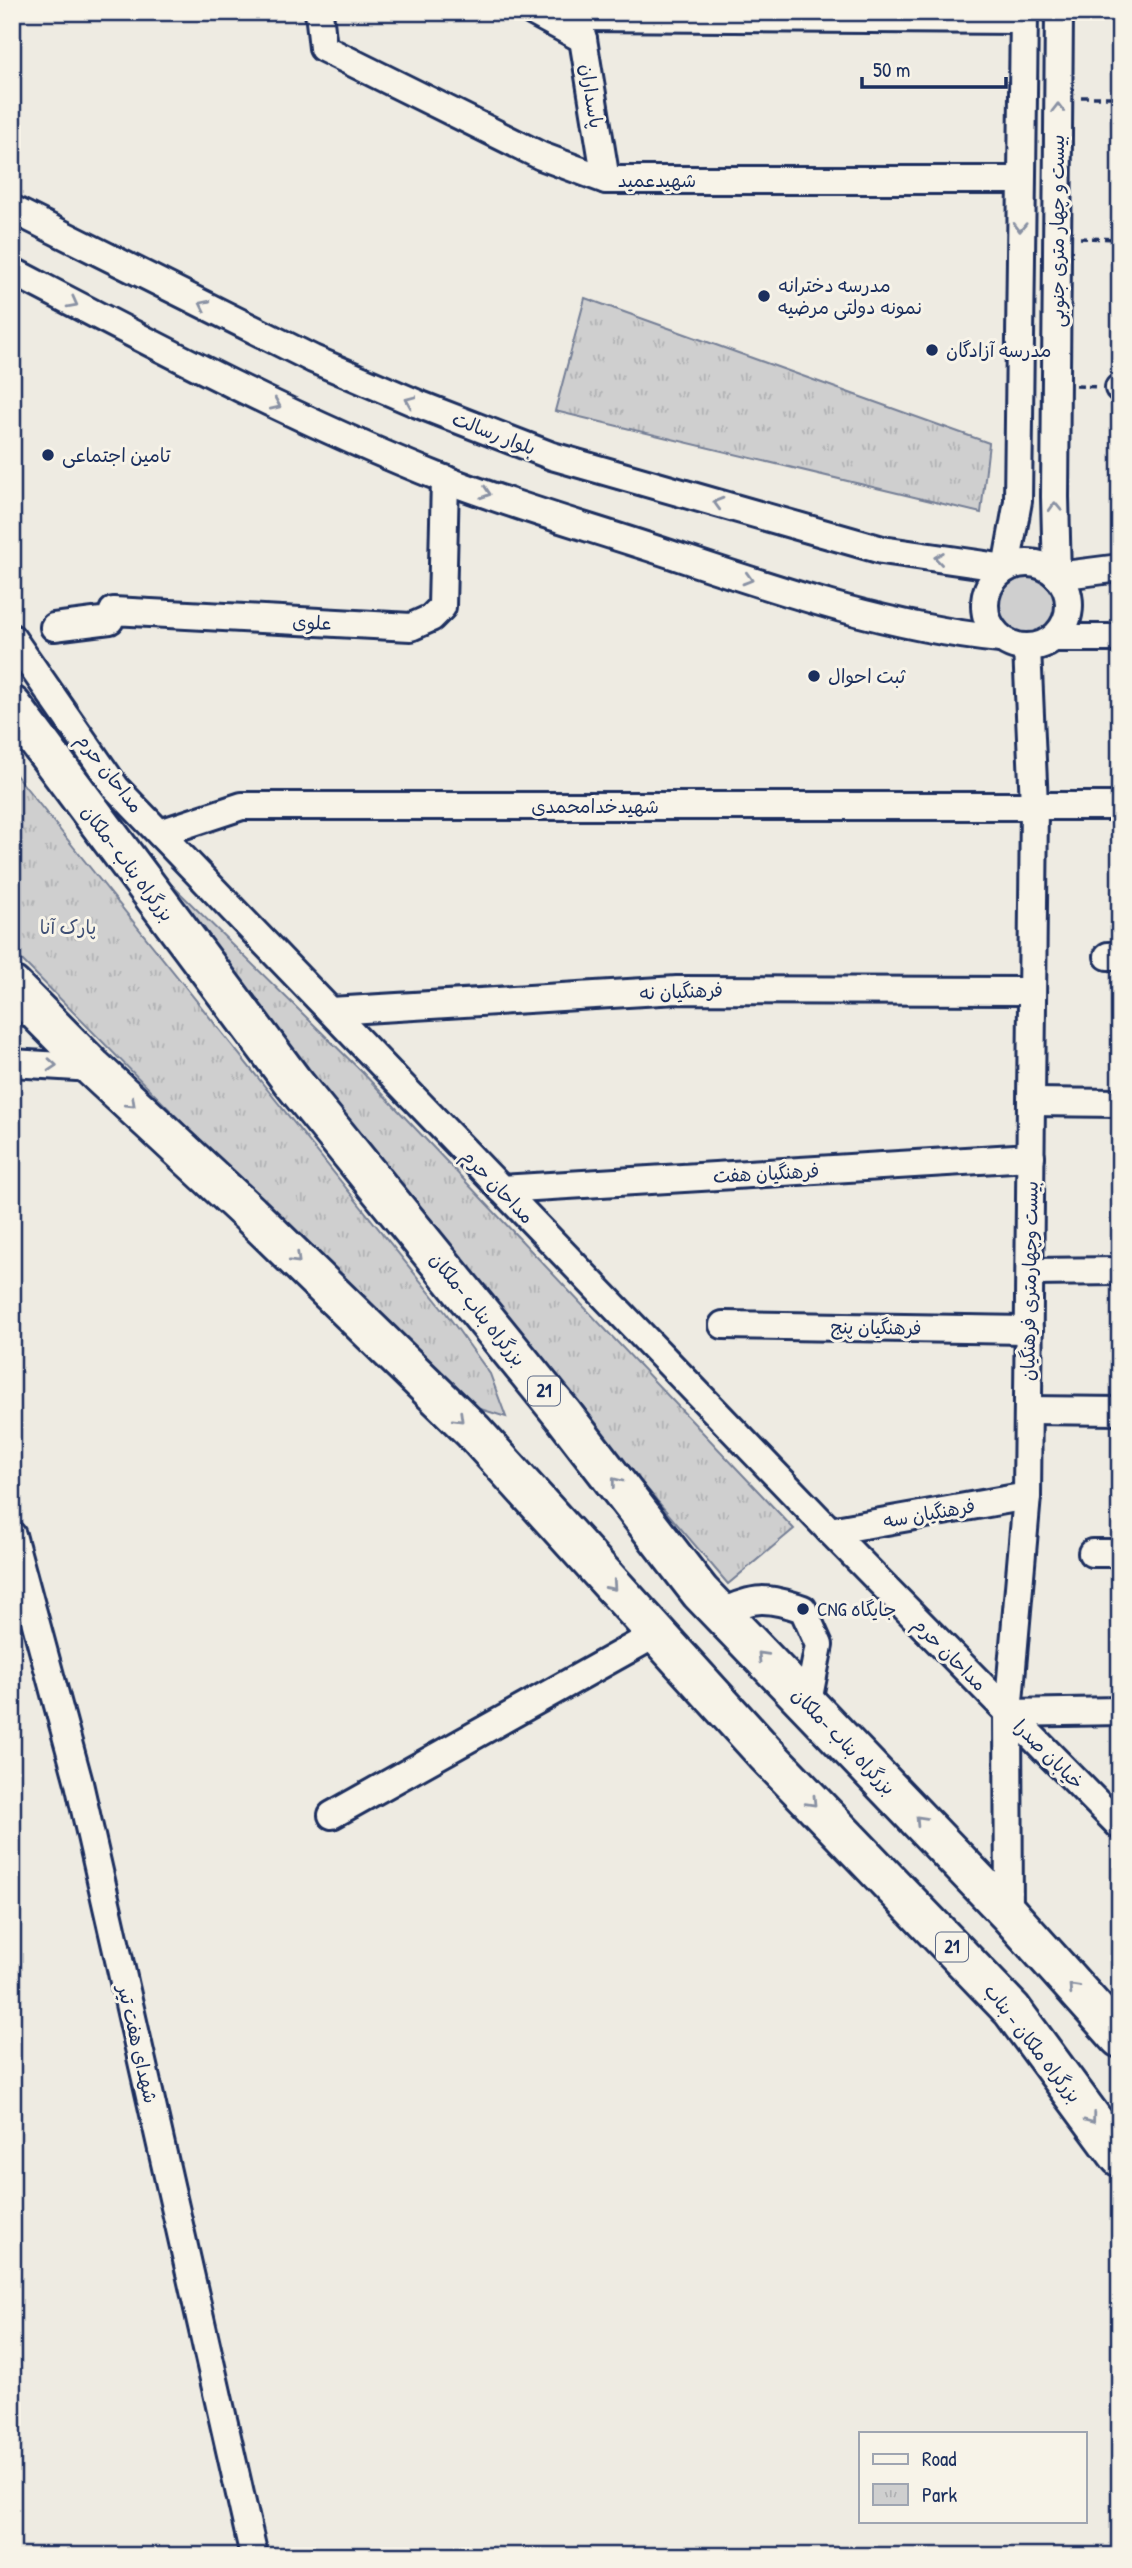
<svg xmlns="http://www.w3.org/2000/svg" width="1132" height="2568" font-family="'Patrick Hand','Playpen Sans Arabic',sans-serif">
<defs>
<pattern id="park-tufts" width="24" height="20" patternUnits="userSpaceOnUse" patternTransform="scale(1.75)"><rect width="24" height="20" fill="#cfcfcf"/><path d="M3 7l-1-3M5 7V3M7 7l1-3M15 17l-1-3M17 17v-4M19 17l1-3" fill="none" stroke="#b1b2b4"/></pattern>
</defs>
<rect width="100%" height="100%" fill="#eeebe2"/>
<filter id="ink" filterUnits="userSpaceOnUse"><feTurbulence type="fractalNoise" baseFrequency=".0143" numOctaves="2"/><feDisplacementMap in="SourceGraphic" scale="14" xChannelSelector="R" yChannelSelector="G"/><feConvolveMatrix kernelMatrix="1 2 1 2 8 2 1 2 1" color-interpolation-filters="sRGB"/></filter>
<g filter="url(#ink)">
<circle fill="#cfcfcf" stroke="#757f96" stroke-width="2" cx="1026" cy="606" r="32"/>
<g fill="url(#park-tufts)" stroke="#757f96" stroke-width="2">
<path d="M585 298 989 443 981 513 555 411Z"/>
<path d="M12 770 446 1313 490 1374 506 1417 471 1406 233 1174 12 950Z"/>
<path d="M115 829 362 1072 794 1529 728 1584 461 1270Z"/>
</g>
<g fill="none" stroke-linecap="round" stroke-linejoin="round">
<defs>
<g id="minor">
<path d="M319 12 323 48 541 156 606 180H1021"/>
<path d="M533 12 583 39"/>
<path d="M575 12 583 39 606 180"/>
<path d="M1059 12 1055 497 1057 576 1120 568"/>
<path d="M576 17 1023 20"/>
<path d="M12 209 313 359 418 404 552 456 882 550 1006 568 1018 501 1024 12"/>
<path d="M12 271C154 345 295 420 444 479 519 508 599 530 676 556 781 591 890 628 1000 639"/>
<path d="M1119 388H1120"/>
<circle cx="1027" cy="605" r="42"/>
<path d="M54 627 110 620 113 611 411 627 431 618 442 607 445 479"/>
<path d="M12 638 116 788 830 1531 1120 1826"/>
<path d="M1054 638H1120"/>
<path d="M160 833 242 806H1120"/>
<path d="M1108 956H1120"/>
<path d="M331 1011 677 990 1032 991"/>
<path d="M12 1063 93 1068"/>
<path d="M1031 1102 1120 1103"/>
<path d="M501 1189 1031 1157"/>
<path d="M1030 1272 1120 1271"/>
<path d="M723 1325 1029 1330"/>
<path d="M1028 1410 1120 1411"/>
<path d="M830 1531 1027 1496"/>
<path d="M12 1535 79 1783 254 2556"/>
<path d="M1092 1553H1120"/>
<path d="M721 1613C754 1596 768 1597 803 1609L819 1645 808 1702"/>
<path d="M1008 1713 1120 1711"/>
<path d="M332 1815 656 1634"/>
<path d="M1009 1914 1008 1713 1027 1496 1034 805 1027 648"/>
</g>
<g id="highway">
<path d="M12 706 292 1081 564 1416 700 1592 1009 1914 1120 2038"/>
<path d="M12 986 93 1068 250 1214 473 1431 765 1753 1012 2010 1120 2157"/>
</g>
</defs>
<use href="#minor" stroke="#1b2f5e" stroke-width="32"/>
<use href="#highway" stroke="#1b2f5e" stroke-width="44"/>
<g stroke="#1b2f5e" stroke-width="3.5" stroke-dasharray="7 5" stroke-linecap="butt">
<path d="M1081 97H1120"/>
<path d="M1080 238 1120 239"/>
<path d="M1076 386 1099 387"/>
</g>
<use href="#minor" stroke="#f7f3e8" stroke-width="26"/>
<use href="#highway" stroke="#f7f3e8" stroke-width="38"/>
</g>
<defs><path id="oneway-chevron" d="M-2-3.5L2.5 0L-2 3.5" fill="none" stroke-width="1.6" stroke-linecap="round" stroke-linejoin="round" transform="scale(1.75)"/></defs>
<g stroke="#8991a3">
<use href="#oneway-chevron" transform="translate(1058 108) rotate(-90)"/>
<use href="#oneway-chevron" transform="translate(1020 227) rotate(91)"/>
<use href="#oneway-chevron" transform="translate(73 303) rotate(28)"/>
<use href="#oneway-chevron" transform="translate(204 305) rotate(-154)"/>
<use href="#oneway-chevron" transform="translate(410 401) rotate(-157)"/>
<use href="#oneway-chevron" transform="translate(276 405) rotate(24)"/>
<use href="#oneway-chevron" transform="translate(486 493) rotate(18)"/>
<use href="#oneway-chevron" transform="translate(718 503) rotate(-164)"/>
<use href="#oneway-chevron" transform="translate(1055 507) rotate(-92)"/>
<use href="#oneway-chevron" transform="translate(939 558) rotate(-172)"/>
<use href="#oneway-chevron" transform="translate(748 579) rotate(16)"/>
<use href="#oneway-chevron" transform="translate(52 1065) rotate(4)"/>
<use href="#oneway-chevron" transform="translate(131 1103) rotate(43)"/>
<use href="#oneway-chevron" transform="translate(296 1259) rotate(44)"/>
<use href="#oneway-chevron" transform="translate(459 1418) rotate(44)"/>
<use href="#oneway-chevron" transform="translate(616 1482) rotate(-128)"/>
<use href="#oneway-chevron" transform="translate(612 1586) rotate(48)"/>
<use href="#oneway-chevron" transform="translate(762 1656) rotate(-134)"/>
<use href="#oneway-chevron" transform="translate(812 1802) rotate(46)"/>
<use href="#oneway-chevron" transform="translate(920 1820) rotate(-133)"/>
<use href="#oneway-chevron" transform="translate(1073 1988) rotate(-133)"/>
<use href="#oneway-chevron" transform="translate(1091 2119) rotate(53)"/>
</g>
</g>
<g fill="#1b2f5e" stroke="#f7f3e8" stroke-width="2.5">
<circle cx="764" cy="296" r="7"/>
<circle cx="932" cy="350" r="7"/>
<circle cx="48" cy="455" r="7"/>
<circle cx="814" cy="676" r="7"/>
<circle cx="803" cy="1609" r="7"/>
</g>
<g text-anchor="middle" stroke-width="6" stroke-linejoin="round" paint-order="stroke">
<g fill="#f7f3e8" stroke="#5d6a87" stroke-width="2">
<rect x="528" y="1376.5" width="32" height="29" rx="5"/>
<rect x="936" y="1932.5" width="32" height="29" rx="5"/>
</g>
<g font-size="18" font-weight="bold" fill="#1b2f5e">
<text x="544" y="1397">21</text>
<text x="952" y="1953">21</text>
</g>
<g font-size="19" fill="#1b2f5e" stroke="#f7f3e8">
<text transform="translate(592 96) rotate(81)" y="7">پاسداران</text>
<text x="657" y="187">شهیدعمید</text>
<text transform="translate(1057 231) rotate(-90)" y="7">بیست و چهار متری جنوبی</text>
<text transform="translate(494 433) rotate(21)" y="7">بلوار رسالت</text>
<text transform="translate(312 622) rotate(3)" y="7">علوی</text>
<text transform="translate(110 773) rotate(52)" y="7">مداحان حرم</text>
<text x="595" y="813">شهیدخدامحمدی</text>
<text transform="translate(128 863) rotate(53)" y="7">بزرگراه بناب -ملکان</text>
<text transform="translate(681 991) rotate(-2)" y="7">فرهنگیان نه</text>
<text transform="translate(766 1173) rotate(-3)" y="7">فرهنگیان هفت</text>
<text transform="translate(498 1186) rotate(46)" y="7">مداحان حرم</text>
<text transform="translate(1029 1281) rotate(-89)" y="7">بیست وچهارمتری فرهنگیان</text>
<text transform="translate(478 1309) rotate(51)" y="7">بزرگراه بناب -ملکان</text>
<text transform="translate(876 1327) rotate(1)" y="7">فرهنگیان پنج</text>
<text transform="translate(929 1513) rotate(-10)" y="7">فرهنگیان سه</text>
<text transform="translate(950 1654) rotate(45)" y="7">مداحان حرم</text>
<text transform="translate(844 1741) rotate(46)" y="7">بزرگراه بناب -ملکان</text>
<text transform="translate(1049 1754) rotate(45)" y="7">خیابان صدرا</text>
<text transform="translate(1033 2043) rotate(52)" y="7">بزرگراه ملکان - بناب</text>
<text transform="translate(138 2044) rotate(77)" y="7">شهدای هفت تیر</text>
</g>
<g font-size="19" fill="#1b2f5e" stroke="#f7f3e8" text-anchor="start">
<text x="778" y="292">مدرسه دخترانه<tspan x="778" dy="22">نمونه دولتی مرضیه</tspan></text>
<text x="946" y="357">مدرسه آزادگان</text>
<text x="62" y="462">تامین اجتماعی</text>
<text x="828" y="683">ثبت احوال</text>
<text x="817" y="1616">CNG جایگاه</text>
</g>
<g font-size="19" fill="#3f4f75" stroke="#f7f3e8">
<text x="68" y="934">پارک آنا</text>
</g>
</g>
<rect width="1132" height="2568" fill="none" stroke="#f7f3e8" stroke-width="42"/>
<rect x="21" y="21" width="1090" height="2526" fill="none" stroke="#1b2f5e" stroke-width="2.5" filter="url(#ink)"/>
<rect x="859" y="2432" width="228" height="91" fill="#f7f3e8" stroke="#9fa5b1" stroke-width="2"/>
<rect x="873" y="2454" width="35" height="10" fill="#f7f3e8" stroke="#9fa5b1" stroke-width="2"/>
<text x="922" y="2466" font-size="21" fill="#1b2f5e">Road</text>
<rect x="873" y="2484" width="35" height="21" fill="url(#park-tufts)" stroke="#9fa5b1" stroke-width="2"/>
<text x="922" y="2502" font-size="21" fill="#1b2f5e">Park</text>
<path d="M862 77v10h144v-10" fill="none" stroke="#1b2f5e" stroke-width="3.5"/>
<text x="873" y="77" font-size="21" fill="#1b2f5e" stroke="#f7f3e8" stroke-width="5" paint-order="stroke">50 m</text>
</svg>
